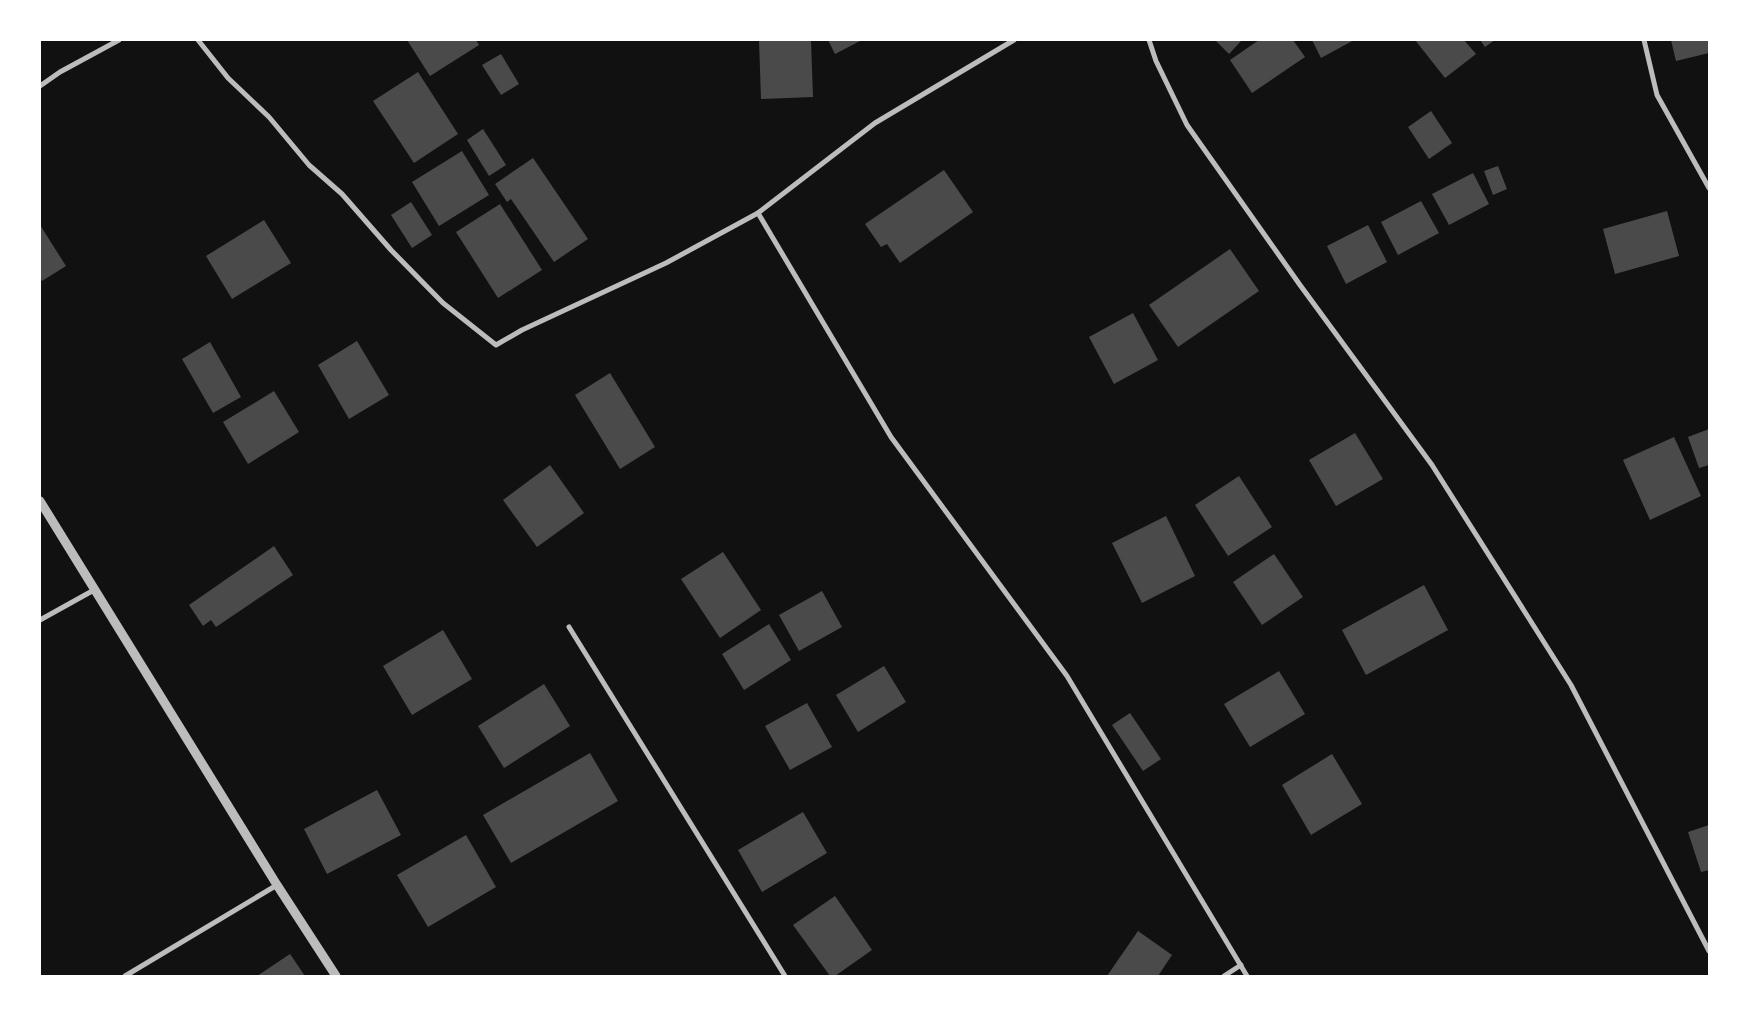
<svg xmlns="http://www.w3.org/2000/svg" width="1749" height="1016" font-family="'Times New Roman',serif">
<rect width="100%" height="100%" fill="#111"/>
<g fill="#4a4a4a">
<path d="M407 40H476L479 45 430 76Z"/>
<path d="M759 40H811L813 97 761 99Z"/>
<path d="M828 40H859L860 41 835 54Z"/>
<path d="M1215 40H1242L1229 54Z"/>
<path d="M1259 40H1293L1305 57 1252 93 1230 60Z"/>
<path d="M1312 40H1354L1321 58Z"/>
<path d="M1415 40H1464L1476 54 1445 78Z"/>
<path d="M1480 40H1495L1485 47Z"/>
<path d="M1671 40H1709V53L1676 61Z"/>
<path d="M501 54 519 84 501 95 482 65Z"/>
<path d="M418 72 458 134 414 163 373 101Z"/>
<path d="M1431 111 1452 143 1429 159 1408 127Z"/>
<path d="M483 129 506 165 489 176 467 140Z"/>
<path d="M462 151 489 195 439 226 412 182Z"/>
<path d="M533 158 588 239 554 262 511 199 507 202 495 184Z"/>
<path d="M1498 166 1507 189 1493 195 1484 171Z"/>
<path d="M944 170 973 212 900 263 887 244 881 247 865 224Z"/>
<path d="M1473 173 1489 204 1449 225 1432 194Z"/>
<path d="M1421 201 1439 233 1398 255 1381 222Z"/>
<path d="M411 202 432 235 412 248 391 215Z"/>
<path d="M500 204 542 270 498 298 456 232Z"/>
<path d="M1667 211 1679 256 1615 274 1603 229Z"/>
<path d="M264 220 291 263 232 299 206 256Z"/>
<path d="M40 225 66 266 42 281 40 277Z"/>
<path d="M1368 225 1387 262 1346 284 1327 246Z"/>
<path d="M1230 249 1259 291 1178 347 1149 305Z"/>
<path d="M1133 313 1158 360 1114 384 1089 337Z"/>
<path d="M357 341 389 395 349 419 318 365Z"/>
<path d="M210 342 241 397 213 413 182 359Z"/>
<path d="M610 373 655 447 620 469 575 395Z"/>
<path d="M274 391 299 432 248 464 223 422Z"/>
<path d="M1709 429V465L1699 468 1688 437Z"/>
<path d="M1355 433 1383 479 1336 506 1309 460Z"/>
<path d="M1674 437 1701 496 1650 520 1623 460Z"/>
<path d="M550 465 584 513 537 547 503 500Z"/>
<path d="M1239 476 1272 527 1228 556 1195 505Z"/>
<path d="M1166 516 1195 576 1142 603 1112 543Z"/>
<path d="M274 546 293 575 216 627 211 620 203 626 189 605Z"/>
<path d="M723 552 761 610 720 638 681 579Z"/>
<path d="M1274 554 1303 597 1262 625 1233 582Z"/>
<path d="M1424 585 1448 630 1366 675 1342 630Z"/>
<path d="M822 591 842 627 799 651 779 615Z"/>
<path d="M769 624 791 660 744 690 722 654Z"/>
<path d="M443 630 472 679 412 715 383 666Z"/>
<path d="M884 666 906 702 858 732 836 695Z"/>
<path d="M1279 671 1305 714 1250 747 1224 704Z"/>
<path d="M544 684 570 726 504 768 478 726Z"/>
<path d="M807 703 832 747 790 770 765 726Z"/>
<path d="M1130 713 1161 759 1143 771 1112 725Z"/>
<path d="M590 753 618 801 511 863 483 815Z"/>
<path d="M1332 754 1362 804 1311 835 1282 785Z"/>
<path d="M377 790 401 835 327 874 304 829Z"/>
<path d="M803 812 827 853 762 892 738 850Z"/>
<path d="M1709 825V870L1701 872 1688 832Z"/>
<path d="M466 835 496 887 428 927 397 875Z"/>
<path d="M835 896 872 950 835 976H830L793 925Z"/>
<path d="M1138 931 1172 955 1158 976H1107Z"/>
<path d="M290 954 305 976H257Z"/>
</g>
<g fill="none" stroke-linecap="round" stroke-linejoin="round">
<g stroke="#bcbcbc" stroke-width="5">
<path d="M198 40 228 78 269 117 309 165 342 194 391 250 443 303 496 345 522 330 666 263 758 213 875 123 1014 40"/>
<path d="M1149 40 1156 61 1187 125 1300 285 1432 465 1571 685 1709 951"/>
<path d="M1644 40 1657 95 1709 188"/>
<path d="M40 86 60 72 119 40"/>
<path d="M758 213 891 437 1067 676 1247 976"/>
<path d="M40 620 94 590"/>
<path d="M569 627 785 976"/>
<path d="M125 976 277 885"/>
<path d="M1224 976 1241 965"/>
</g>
<path stroke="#bcbcbc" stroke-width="9" d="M40 501 277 885 336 976"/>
</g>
<rect width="1749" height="1016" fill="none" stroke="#ffffff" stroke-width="82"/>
</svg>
